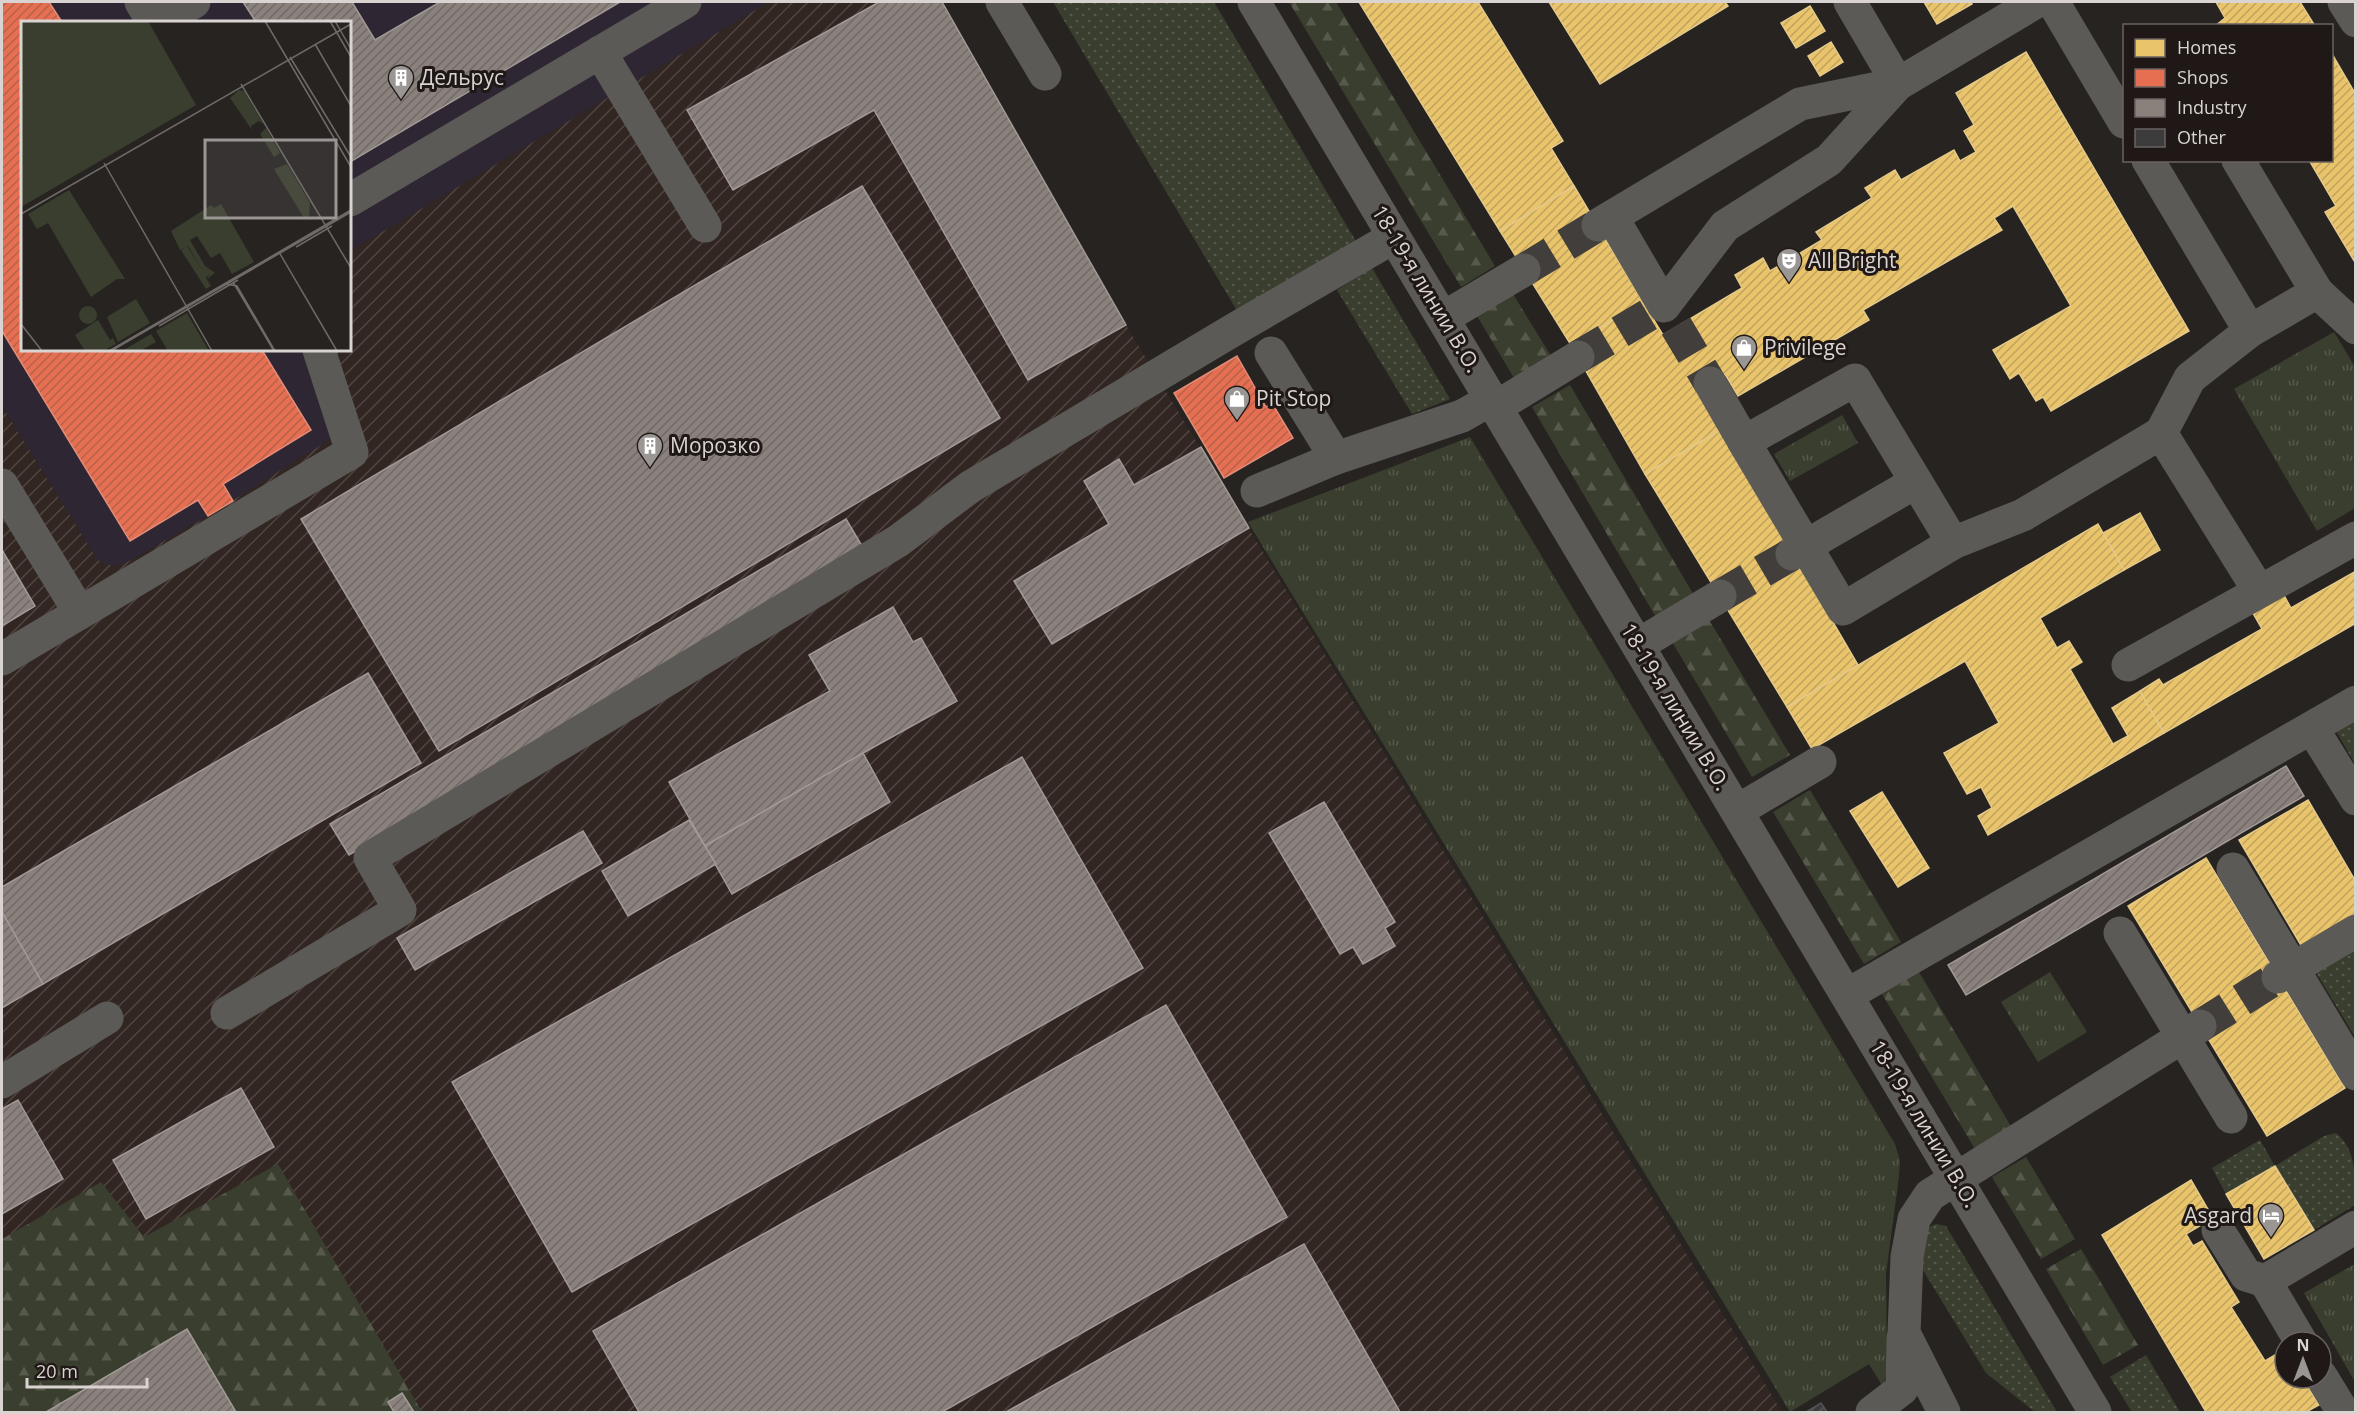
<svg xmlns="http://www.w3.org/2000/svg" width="2357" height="1414" font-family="'Open Sans',sans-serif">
<defs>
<pattern id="industrial-furrows" width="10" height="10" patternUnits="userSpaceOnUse" patternTransform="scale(1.5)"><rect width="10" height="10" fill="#322622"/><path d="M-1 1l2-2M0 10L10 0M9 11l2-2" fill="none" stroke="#4f4541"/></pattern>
<pattern id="grass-dots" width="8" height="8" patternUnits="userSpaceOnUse" patternTransform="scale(1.5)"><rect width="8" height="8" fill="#3a3e2e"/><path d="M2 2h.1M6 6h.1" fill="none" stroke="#56594b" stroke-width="1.8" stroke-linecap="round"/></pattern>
<pattern id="forest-firs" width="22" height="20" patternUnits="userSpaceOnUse" patternTransform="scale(1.5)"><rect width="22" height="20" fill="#3a3e2e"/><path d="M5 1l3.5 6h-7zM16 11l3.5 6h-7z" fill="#56594b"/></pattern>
<pattern id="park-tufts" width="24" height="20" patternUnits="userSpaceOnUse" patternTransform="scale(1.5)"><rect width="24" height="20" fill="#3a3e2e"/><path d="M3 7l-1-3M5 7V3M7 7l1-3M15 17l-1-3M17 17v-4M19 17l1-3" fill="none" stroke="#56594b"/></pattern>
<pattern id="homes-hatch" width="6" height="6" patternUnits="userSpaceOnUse" patternTransform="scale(1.5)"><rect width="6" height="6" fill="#e9c46a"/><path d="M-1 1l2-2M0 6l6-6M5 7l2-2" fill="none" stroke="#bfa35f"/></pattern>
<pattern id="shops-hatch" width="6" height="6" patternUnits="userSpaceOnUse" patternTransform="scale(1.5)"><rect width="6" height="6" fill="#e76f51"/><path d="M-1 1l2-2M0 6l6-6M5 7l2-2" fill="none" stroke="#b5614c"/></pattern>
<pattern id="industry-hatch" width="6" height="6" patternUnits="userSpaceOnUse" patternTransform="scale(1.5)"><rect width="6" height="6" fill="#8a817c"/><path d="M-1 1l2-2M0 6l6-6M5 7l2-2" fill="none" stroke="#706a67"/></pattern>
<pattern id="building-hatch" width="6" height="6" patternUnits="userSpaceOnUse" patternTransform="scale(1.5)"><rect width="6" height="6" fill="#3d3c3c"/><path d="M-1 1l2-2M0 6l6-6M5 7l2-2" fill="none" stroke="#585757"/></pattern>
</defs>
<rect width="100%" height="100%" fill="#262321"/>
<path fill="#2e2633" d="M2 2H769L350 251V22H22V350H330L337 435 208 516 122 565H106L97 559 2 406Z"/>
<path fill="url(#industrial-furrows)" d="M769 2H942L1126 325 1782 1412H2V406L97 559 106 565H122L208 516 337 435 330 350H350V251Z"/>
<g fill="url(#grass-dots)">
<path d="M1053 2H1214L1357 243 1239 314Z"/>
<path d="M1372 268 1450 399 1412 414 1337 290Z"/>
<path d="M2355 719V764L2336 731Z"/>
<path d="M2355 947V1037L2315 971Z"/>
<path d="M2336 1133C2357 1150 2355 1177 2355 1205L2314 1230 2275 1166 2226 1194 2212 1168 2260 1140 2275 1166 2324 1136Z"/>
<path d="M1936 1224 1946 1226 2057 1412H2035L1986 1373 1921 1267 1929 1227Z"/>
<path d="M2146 1355 2180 1412H2132L2110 1377Z"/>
</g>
<g fill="url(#forest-firs)">
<path d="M1289 2H1336L1495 266 1461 287Z"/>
<path d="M1513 294 1551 356 1514 378 1477 316Z"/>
<path d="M1570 385 1695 597 1657 619 1532 407Z"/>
<path d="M1708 618 1790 755 1752 777 1671 640Z"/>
<path d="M1810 790 1901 942 1864 964 1773 812Z"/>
<path d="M1919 972 2012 1128 1975 1149 1882 994Z"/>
<path d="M2026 1157 2075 1239 2041 1259 1992 1177Z"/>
<path d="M278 1164 422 1412H2V1239L101 1182 144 1237Z"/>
<path d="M2081 1249 2138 1345 2103 1365 2046 1269Z"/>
</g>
<g fill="url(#park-tufts)">
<path d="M2334 332 2355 367V508L2317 531 2234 389Z"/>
<path d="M1842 415 1858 443 1790 481 1774 454Z"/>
<path d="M1470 437 1895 1144 1900 1160 1899 1176 1886 1274 1887 1370 1883 1387 1869 1364 1790 1412 1248 522Z"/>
<path d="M2050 972 2087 1032 2038 1062 2001 1002Z"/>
<path d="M2355 1264V1382L2304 1293Z"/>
</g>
<g fill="url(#homes-hatch)" stroke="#e4c989" stroke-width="1.5">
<path d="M1359 2H1478L1563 141 1551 148 1574 186 1500 231Z"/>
<path d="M1549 2H1725L1728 6 1600 84Z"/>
<path d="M1924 2H1971L1972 4 1937 24Z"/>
<path d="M2216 2H2300L2315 26H2215L2225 18Z"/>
<path d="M1810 6 1825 31 1796 48 1781 23Z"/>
<path d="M1831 42 1843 62 1820 76 1808 56Z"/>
<path d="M2026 52 2189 331 2051 411 2043 397 2036 401 2019 373 2010 379 1993 350 2071 306 2013 206 1994 218 2002 230 1863 310 1869 320 1738 396 1725 374 1697 391 1721 430 1645 474 1571 345 1643 302 1663 335 1742 288 1735 275 1763 258 1770 271 1822 240 1816 232 1872 198 1865 188 1895 170 1901 180 1954 150 1960 161 1976 152 1964 131 1974 125 1956 93Z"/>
<path d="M2332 54 2356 95V264L2325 212 2336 206 2309 160H2332Z"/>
<path d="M1574 186 1643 302 1571 345 1500 231Z"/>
<path d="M1721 430 1858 665 1787 707 1645 474Z"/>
<path d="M2140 513 2160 550 2124 570 2103 533Z"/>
<path d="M2098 524 2124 570 2040 618 2057 648 2069 641 2082 662 2070 669 2113 744 2128 736 2112 708 2140 691 2164 733 1988 835 1978 816 1992 808 1981 787 1967 794 1944 753 1999 723 1965 661 1812 749 1787 707Z"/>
<path d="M2356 571V623L2164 733 2140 691 2159 679 2163 685 2262 629 2250 608 2281 590 2291 608Z"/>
<path d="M1882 792 1929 868 1898 887 1850 811Z"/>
<path d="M2308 800 2356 882V916L2302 947 2239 840Z"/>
<path d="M2206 858 2345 1088 2267 1136 2128 906Z"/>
<path d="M2275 1166 2314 1230 2264 1259 2226 1194Z"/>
<path d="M2191 1180 2213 1218 2186 1234 2193 1246 2202 1241 2239 1302 2231 1307 2265 1361 2285 1349V1378H2303L2319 1405 2306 1412H2206L2102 1235Z"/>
</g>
<g fill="url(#shops-hatch)" stroke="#e38d78" stroke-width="1.5">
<path d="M2 2H49L62 22H22V350H262L311 430 223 484 233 501 208 516 198 500 130 541 2 331Z"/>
<path d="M1237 356 1266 407 1272 403 1293 438 1224 478 1174 393Z"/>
</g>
<g fill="url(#industry-hatch)" stroke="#a29a96" stroke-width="1.5">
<path d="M243 2H352L375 40 440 2H620L350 162V22H256Z"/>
<path d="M879 2H942L1126 325 1028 380 874 110 733 190 687 110Z"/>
<path d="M862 186 1000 418 439 751 301 519Z"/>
<path d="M1201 447 1249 528 1052 644 1014 581 1109 524 1084 481 1119 459 1134 485Z"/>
<path d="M846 519 865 551 349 855 330 824Z"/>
<path d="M2 550 35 606 2 626Z"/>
<path d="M893 607 913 642 921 638 957 701 863 753 705 846 669 782 830 691 809 655Z"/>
<path d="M368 673 421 763 43 984 2 912V887Z"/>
<path d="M863 753 890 802 732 894 705 846Z"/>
<path d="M1022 757 1143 968 572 1292 452 1082Z"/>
<path d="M2286 766 2304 796 1966 995 1948 965Z"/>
<path d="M1324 802 1395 922 1385 928 1395 946 1363 964 1353 947 1340 954 1269 833Z"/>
<path d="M689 820 716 864 628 916 602 871Z"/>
<path d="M583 831 602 863 415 970 397 938Z"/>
<path d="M2 912 43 984 2 1008Z"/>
<path d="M1166 1005 1287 1217 942 1412H639L593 1331Z"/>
<path d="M241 1088 274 1147 146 1219 113 1160Z"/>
<path d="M18 1100 63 1179 2 1214V1109Z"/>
<path d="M1304 1244 1400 1412H1006Z"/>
<path d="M187 1329 236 1412H46Z"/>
<path d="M402 1393 414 1412H394L388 1402Z"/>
</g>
<path fill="url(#building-hatch)" stroke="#555454" stroke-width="1.5" d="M1821 1403 1827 1412H1806Z"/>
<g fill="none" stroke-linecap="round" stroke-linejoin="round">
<g stroke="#413e3c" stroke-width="33" stroke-dasharray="33 16" stroke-linecap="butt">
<path d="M1524 270 1598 225"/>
<path d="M1676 326 1710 383"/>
<path d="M1578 357 1650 314"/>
<path d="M1720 596 1792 554"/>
<path d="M2200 1026 2278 977"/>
</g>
<g stroke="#5c5a57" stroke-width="33">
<path d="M141 2 153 22"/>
<path d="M1002 2 1045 74"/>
<path d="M1254 2 2095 1412"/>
<path d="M2053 2 2124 122"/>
<path d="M2344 2 2356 21"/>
<path d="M158 22 194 2"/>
<path d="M600 52 705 226"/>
<path d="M2148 160 2250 331"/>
<path d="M350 200 685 2"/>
<path d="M1612 217 1664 306 1725 226 1829 160 1898 84 2036 2"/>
<path d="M1598 225 1800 104 1898 84 1850 2"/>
<path d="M2317 292 2356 328"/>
<path d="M1443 318 1524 270"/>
<path d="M1271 353 1336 458"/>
<path d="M1710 383 1744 442 1855 380 1953 543"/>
<path d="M1496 407 1578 357"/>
<path d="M2161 433 2190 378 2250 331 2317 292 2238 160"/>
<path d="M1744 442 1843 609 1953 543 2023 515 2161 433 2259 591"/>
<path d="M2 485 80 613"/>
<path d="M1257 491 1336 458 1462 416 1492 399"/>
<path d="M1792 554 1916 482"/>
<path d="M1638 645 1720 596"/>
<path d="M2 659 352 452 319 350"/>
<path d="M2128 665 2356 538"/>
<path d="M2312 728 2356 799"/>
<path d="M1737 811 1820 762"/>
<path d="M2233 869 2356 1074"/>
<path d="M2120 933 2231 1117"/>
<path d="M2278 977 2356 931"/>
<path d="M1847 995 2356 702"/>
<path d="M227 1013 400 910 370 858 898 541 970 487 1235 329 1394 237"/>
<path d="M2 1082 107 1018"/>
<path d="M2218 1230 2246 1275 2265 1281"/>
<path d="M2301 1342 2265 1281 2356 1227"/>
<path d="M2321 1376 2343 1412"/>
<path d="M1872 1412 1902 1389 1903 1338"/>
<path d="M1944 1412 1904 1333 1907 1257 1914 1219 1930 1195 2200 1026"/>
</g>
</g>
<defs>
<symbol id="building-pin" viewBox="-11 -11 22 30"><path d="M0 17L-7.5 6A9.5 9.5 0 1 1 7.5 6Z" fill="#9a9694" stroke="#1f1816"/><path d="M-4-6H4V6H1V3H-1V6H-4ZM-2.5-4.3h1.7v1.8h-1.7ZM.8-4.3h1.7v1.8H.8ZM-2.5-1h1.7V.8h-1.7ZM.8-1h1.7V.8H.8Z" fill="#fff"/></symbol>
<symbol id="theatre-pin" viewBox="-11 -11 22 30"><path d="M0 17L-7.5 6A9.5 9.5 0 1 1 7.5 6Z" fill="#9a9694" stroke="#1f1816"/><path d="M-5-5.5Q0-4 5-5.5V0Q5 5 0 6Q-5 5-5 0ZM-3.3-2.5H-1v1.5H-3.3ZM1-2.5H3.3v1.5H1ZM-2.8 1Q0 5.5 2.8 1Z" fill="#fff"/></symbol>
<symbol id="shop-pin" viewBox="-11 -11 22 30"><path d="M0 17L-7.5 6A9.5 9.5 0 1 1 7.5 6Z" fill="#9a9694" stroke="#1f1816"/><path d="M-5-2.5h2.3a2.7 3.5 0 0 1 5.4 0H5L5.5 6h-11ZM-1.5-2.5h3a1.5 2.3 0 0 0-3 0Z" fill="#fff"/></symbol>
<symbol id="hotel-pin" viewBox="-11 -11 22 30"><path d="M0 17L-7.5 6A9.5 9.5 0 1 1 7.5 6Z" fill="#9a9694" stroke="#1f1816"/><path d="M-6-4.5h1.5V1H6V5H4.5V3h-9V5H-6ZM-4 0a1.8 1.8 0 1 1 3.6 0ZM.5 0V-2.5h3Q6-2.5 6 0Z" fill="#fff"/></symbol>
</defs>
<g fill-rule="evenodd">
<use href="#building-pin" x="386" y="63" width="30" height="40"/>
<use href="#theatre-pin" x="1774" y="246" width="30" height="40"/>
<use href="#shop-pin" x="1729" y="333" width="30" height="40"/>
<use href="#shop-pin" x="1222" y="384" width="30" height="40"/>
<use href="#building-pin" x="635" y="431" width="30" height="40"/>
<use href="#hotel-pin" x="2256" y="1201" width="30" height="40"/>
</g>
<g text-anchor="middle" stroke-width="6" stroke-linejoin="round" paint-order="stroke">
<g font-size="21" fill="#d9d4d2" stroke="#1f1816" text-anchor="start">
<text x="420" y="85">Дельрус</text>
<text x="1808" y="268">All Bright</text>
<text x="1764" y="355">Privilege</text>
<text x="1256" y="406">Pit Stop</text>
<text x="670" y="453">Морозко</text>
<text x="2252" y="1223" text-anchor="end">Asgard</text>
</g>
<g font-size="21" fill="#d9d4d2" stroke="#1f1816">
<text transform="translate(1426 289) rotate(59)" y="7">18-19-я линии В.О.</text>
<text transform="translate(1675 707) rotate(59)" y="7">18-19-я линии В.О.</text>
<text transform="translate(1924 1124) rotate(59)" y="7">18-19-я линии В.О.</text>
</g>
</g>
<g transform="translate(21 21)">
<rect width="330" height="330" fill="#262321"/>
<path d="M245 107 259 132 253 136 239 113ZM166 225 180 247 190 251 185 257 190 265 185 268 160 229Z" fill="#3a3e2e"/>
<path d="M200 183 233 241 211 253 199 232 190 237 176 215 169 219 184 245 194 252 186 258 189 251 180 247 167 225 159 229 150 210 190 184 193 187ZM130 313 135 321 119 330H101Z" fill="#3a3e2e"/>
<path d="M0 0H127L175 84 0 186Z" fill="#3a3e2e"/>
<path d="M218 69 223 70 243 104 238 100 230 105 231 109 209 77ZM266 143 289 182 288 195 283 197 253 148ZM115 278 129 302 97 321 86 296ZM166 292 188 330H147L135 310ZM77 299 89 319 92 317 95 323 82 330H64L54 314Z" fill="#3a3e2e"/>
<path d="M48 169 104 258H96L70 276 27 202 16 208 7 193ZM58 294a9 9 0 1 1 18 0a9 9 0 1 1-18 0Z" fill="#3a3e2e"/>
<path fill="none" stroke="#6e6a68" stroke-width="1.5" d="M244 0 267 39M309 0 330 36M314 0 330 28M294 23 330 85M269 36 330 136M267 39 330 146M220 63 330 247M83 142 191 330M0 193 330 3M275 226 311 205M258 231 316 330M212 261 253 330M205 263 216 265 254 330M0 303 21 330M138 305 217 259M88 330 330 189M90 330 330 191"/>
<path fill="#9a9694" fill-opacity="0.15" stroke="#9a9694" stroke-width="3" d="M184 119H315V197H184Z"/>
<rect width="330" height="330" fill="none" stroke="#d9d4d2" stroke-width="3"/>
</g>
<rect width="2357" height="1414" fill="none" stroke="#d9d4d2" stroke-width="6"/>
<rect x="2123" y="24" width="210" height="138" fill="#1f1816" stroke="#696361" stroke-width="1.5"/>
<rect x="2135" y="39" width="30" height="18" fill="#e9c46a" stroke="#696361" stroke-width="1.5"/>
<text x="2177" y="54" font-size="18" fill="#d9d4d2">Homes</text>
<rect x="2135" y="69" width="30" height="18" fill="#e76f51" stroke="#696361" stroke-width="1.5"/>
<text x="2177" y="84" font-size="18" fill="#d9d4d2">Shops</text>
<rect x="2135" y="99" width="30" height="18" fill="#8a817c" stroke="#696361" stroke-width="1.5"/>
<text x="2177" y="114" font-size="18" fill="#d9d4d2">Industry</text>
<rect x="2135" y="129" width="30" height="18" fill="#3d3c3c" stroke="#696361" stroke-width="1.5"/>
<text x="2177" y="144" font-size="18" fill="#d9d4d2">Other</text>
<g transform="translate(2303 1360)"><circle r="28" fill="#1f1816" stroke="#696361" stroke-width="1.5"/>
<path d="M0-4.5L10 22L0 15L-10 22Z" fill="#9a9694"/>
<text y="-9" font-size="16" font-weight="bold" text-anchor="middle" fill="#d9d4d2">N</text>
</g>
<path d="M27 1378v9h120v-9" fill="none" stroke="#d9d4d2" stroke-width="3"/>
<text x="36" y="1378" font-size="18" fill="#d9d4d2" stroke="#1f1816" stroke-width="4.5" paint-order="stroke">20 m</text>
</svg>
